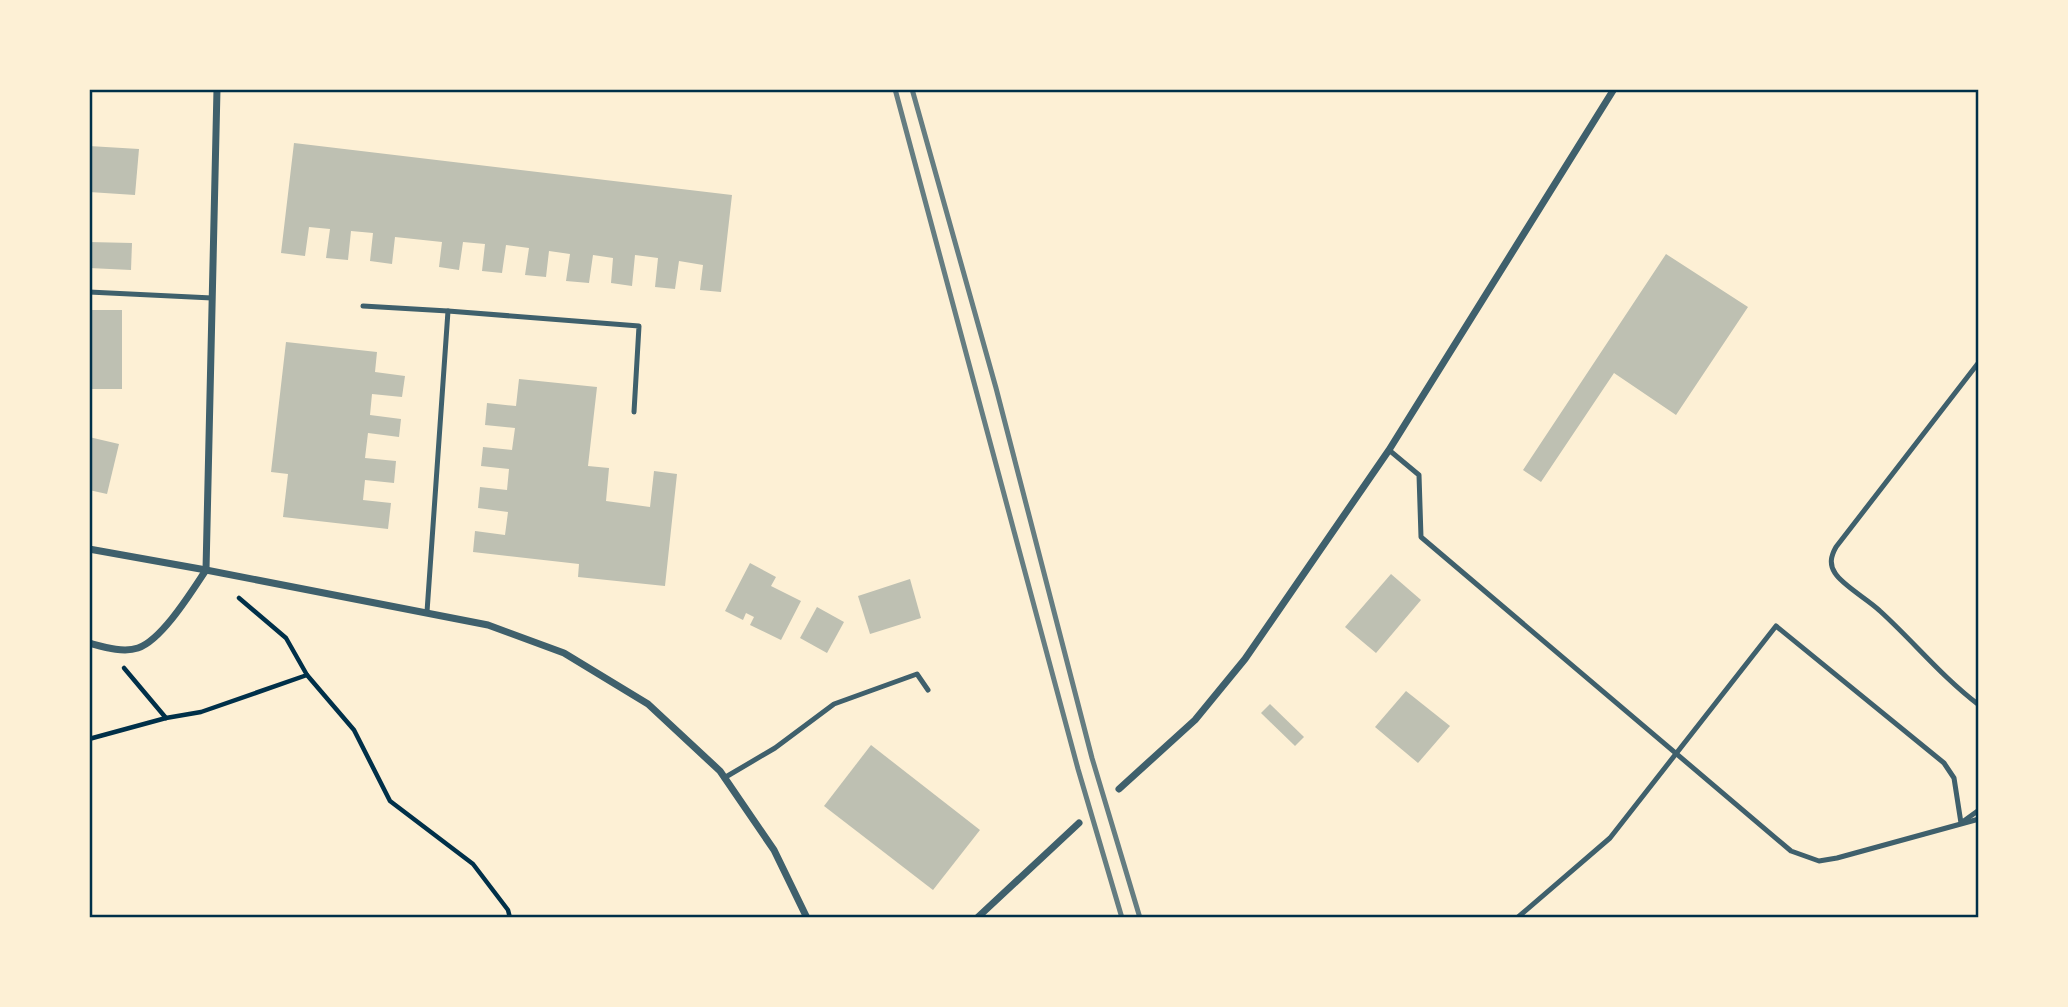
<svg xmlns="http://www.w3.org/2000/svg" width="2068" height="1007" font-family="Lora,serif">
<rect width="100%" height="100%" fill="#fdf0d5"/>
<g fill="#bec0b2">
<path d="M294 143 732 195 721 292 700 290 703 265 679 261 675 289 655 287 658 258 635 255 632 286 611 283 613 258 593 255 589 283 566 281 570 254 549 251 546 277 525 275 529 248 506 245 502 273 482 271 485 244 463 242 459 270 439 267 442 242 395 237 392 264 370 261 373 233 351 231 348 260 326 258 330 229 309 227 305 256 281 253Z"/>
<path d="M89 146 139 149 135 195 89 192Z"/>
<path d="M89 242 132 243 131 270 89 268Z"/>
<path d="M1666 254 1748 307 1676 415 1614 373 1541 482 1523 470Z"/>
<rect x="89" y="310" width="33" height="79"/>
<path d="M286 342 377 352 375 372 405 376 402 397 372 394 370 415 401 419 399 437 368 433 365 458 396 461 394 483 365 480 363 500 391 503 388 529 283 517 288 474 271 472Z"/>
<path d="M519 379 597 387 588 466 609 468 606 501 650 507 654 471 677 474 665 586 578 577 579 564 473 552 475 531 505 535 508 512 478 508 480 487 507 490 509 469 481 466 483 447 512 450 515 428 485 425 487 403 516 406Z"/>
<path d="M89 437 119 444 107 494 89 490Z"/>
<path d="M750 563 776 577 771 586 801 601 781 640 750 625 754 617 746 613 743 620 725 611Z"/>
<path d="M1391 574 1421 600 1376 653 1345 627Z"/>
<path d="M910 579 921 618 870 634 858 596Z"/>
<path d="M817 607 844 622 827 653 800 638Z"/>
<path d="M1406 691 1450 726 1418 763 1375 727Z"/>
<path d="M1270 704 1304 737 1295 746 1261 713Z"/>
<path d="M871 745 980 830 933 890 824 806Z"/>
</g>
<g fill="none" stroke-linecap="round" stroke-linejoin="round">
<g stroke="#003049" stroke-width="4.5">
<path d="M124 668 166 718"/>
<path d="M307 675 354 730 390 801 473 864 508 910 510 918"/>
<path d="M89 739 166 718 201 712 307 675 286 638 239 598"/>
</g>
<g stroke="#3f606c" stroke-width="5">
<path d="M89 292 212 298"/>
<path d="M363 306 448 311"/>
<path d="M1979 362 1836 547C1831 556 1829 564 1835 573 1842 585 1869 600 1880 611 1914 642 1942 677 1979 705"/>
<path d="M1389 450 1419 475 1421 537 1791 851 1819 861 1837 858 1979 819"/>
<path d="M427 612 448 311 639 326 634 412"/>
<path d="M724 778 775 748 834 704 917 674 928 690"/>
<path d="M1517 918 1610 838 1776 626 1944 763 1954 778 1961 823 1979 810"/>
</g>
<g stroke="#3f606c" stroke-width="7">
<path d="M89 549 206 570 488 625 564 653 648 704 720 771 774 850 807 918"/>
<path d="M206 570 217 89"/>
<path d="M89 643C104 647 123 653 138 648 162 640 192 591 206 570"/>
<path d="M1119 789 1195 720 1245 659 1389 450 1614 89"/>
<path d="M977 918 1079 823"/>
</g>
<g stroke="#657d81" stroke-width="5">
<path d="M895 89 1078 769 1122 918"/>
<path d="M912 89 996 388 1092 758 1140 918"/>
</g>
</g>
<rect width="2068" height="1007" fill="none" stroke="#fdf0d5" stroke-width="182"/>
<rect x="91" y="91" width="1886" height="825" fill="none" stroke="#003049" stroke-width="2.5"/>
</svg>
